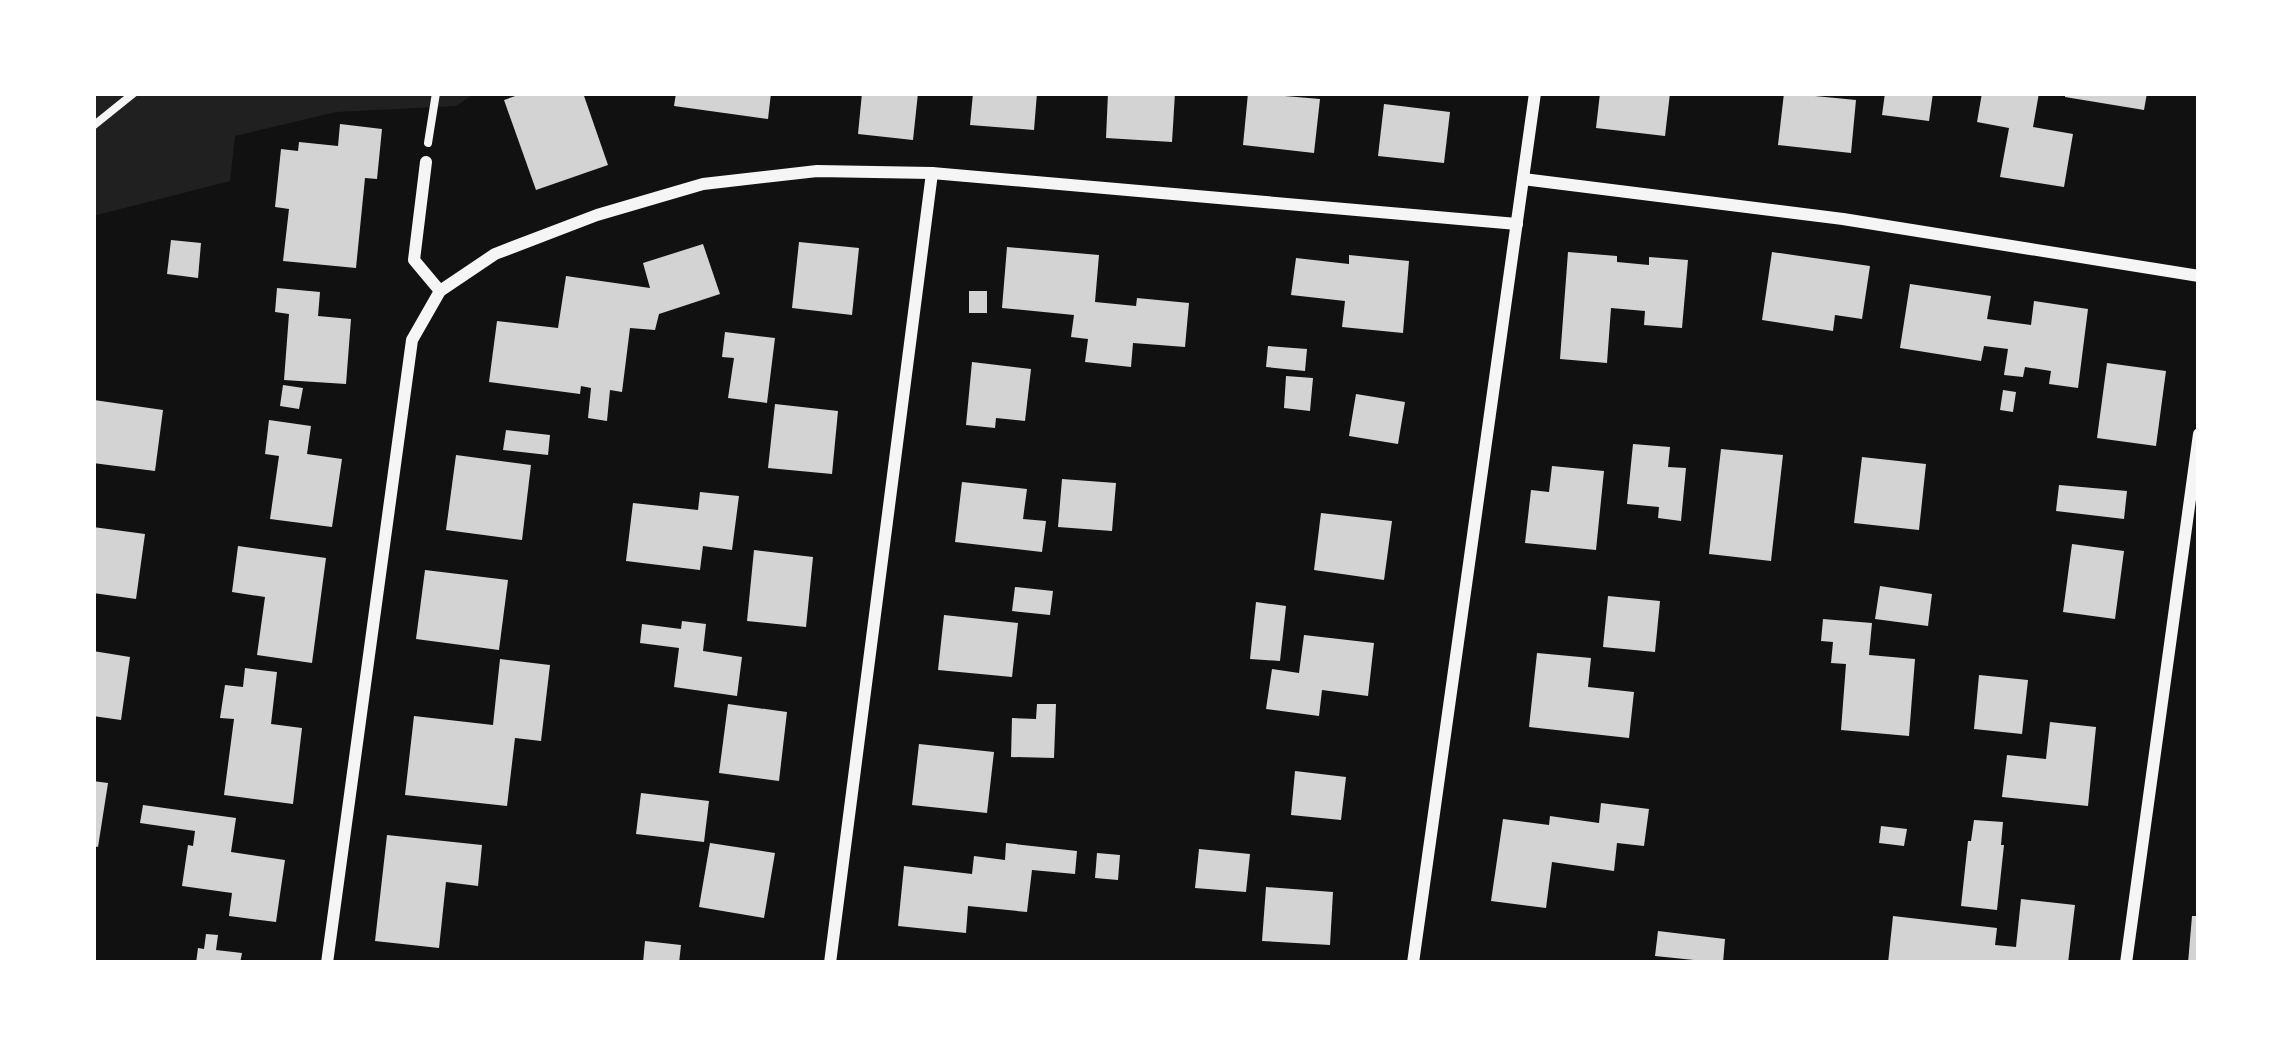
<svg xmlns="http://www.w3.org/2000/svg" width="2292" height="1056" font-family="Ubuntu,sans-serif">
<rect width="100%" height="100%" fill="#111"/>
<path fill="#202020" d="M93 93H475L456 106 336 112 235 136 230 181 93 216Z"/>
<g fill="#d3d3d3">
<path d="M524 93H583L608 165 536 190 504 100Z"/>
<path d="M676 93H771L768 119 674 106Z"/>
<path d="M862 93H918L913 140 858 134Z"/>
<path d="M973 93H1037L1034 130 970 125Z"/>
<path d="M1108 93H1175L1172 142 1106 138Z"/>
<path d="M1248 93 1320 99 1314 153 1243 145Z"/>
<path d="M1600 93H1670L1665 136 1596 128Z"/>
<path d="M1784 93 1856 100 1851 153 1778 145Z"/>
<path d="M1885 93H1933L1929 121 1882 115Z"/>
<path d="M1982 93H2039L2033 127 2073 134 2064 187 2000 177 2009 128 1977 122Z"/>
<path d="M2065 93H2147L2144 110 2065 97Z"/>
<path d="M1384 104 1450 112 1444 163 1378 156Z"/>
<path d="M340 124 382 129 377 179 365 178 356 268 283 261 289 209 275 207 281 149 298 151 299 142 338 146Z"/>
<path d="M171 240 201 243 198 278 167 274Z"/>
<path d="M799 242 859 248 852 315 792 308Z"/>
<path d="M703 244 720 294 659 314 655 330 630 328 622 392 610 390 607 421 588 418 591 388 581 386 580 394 489 382 497 321 558 328 566 276 650 288 643 263Z"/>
<path d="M1007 247 1099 255 1095 302 1136 306 1137 298 1189 303 1185 347 1133 343 1131 367 1085 362 1088 339 1071 337 1074 315 1002 308Z"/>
<path d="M1568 252 1617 256V262L1649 265V257L1688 260 1682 328 1644 325 1645 311 1611 308 1607 363 1560 359Z"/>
<path d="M1772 252 1870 266 1862 319 1835 315 1833 331 1762 320Z"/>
<path d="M1349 255 1409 261 1403 333 1342 327 1345 301 1291 295 1296 258 1349 264Z"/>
<path d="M1910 284 1991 296 1987 319 2031 325 2034 301 2088 309 2078 388 2049 384 2051 371 2025 367 2023 377 2004 375 2008 349 1984 346 1981 361 1900 348Z"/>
<path d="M277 288 320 292 318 316 351 319 346 384 284 380 289 314 275 312Z"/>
<rect x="969" y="291" width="18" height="22"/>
<path d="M725 332 775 338 767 403 728 398 734 358 722 357Z"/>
<path d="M1268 346 1307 349 1305 371 1266 367Z"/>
<path d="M972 362 1031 369 1025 421 996 418 995 428 966 425Z"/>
<path d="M2107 363 2166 371 2156 446 2097 438Z"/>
<path d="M1286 376 1313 378 1310 411 1284 408Z"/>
<path d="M283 385 303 388 299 409 280 406Z"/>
<path d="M2003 390 2016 392 2013 412 2000 410Z"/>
<path d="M1356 394 1405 402 1398 444 1349 436Z"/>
<path d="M94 400 163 410 155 471 93 463Z"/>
<path d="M775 404 838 411 832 474 768 468Z"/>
<path d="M269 420 311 426 307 454 342 459 332 527 270 519 279 456 265 454Z"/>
<path d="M506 430 550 435 548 455 503 450Z"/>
<path d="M1633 444 1670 447 1668 467 1686 468 1681 521 1658 518 1659 507 1627 504Z"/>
<path d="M1721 449 1783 455 1771 561 1709 554Z"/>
<path d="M456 455 531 465 522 540 446 530Z"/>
<path d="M1862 457 1926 464 1919 530 1854 523Z"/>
<path d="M1552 466 1604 471 1596 550 1525 543 1531 490 1549 492Z"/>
<path d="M1062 479 1116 483 1112 531 1058 527Z"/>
<path d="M962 482 1027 489 1023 519 1046 521 1042 552 955 542Z"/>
<path d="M2059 485 2127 491 2124 519 2056 511Z"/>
<path d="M700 492 739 496 732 550 703 546 700 570 626 561 633 503 698 510Z"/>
<path d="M1321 513 1392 521 1384 580 1314 570Z"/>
<path d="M93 527 145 534 136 599 93 593Z"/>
<path d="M2072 544 2124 551 2115 619 2063 612Z"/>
<path d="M238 546 326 558 312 663 257 655 265 597 232 592Z"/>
<path d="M754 550 813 557 806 627 747 621Z"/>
<path d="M425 570 508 580 499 650 416 639Z"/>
<path d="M1880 586 1932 594 1928 626 1875 619Z"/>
<path d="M1015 587 1053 591 1050 615 1012 611Z"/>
<path d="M1608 596 1660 601 1655 652 1603 647Z"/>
<path d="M1256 602 1286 606 1280 661 1250 659Z"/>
<path d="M944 615 1018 623 1012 677 938 670Z"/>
<path d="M1823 619 1872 623 1869 655 1915 659 1909 736 1841 730 1846 664 1831 663 1833 642 1821 641Z"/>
<path d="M682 621 706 624 703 651 742 657 737 696 674 687 679 648 640 643 642 624 681 629Z"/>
<path d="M1304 635 1374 643 1368 696 1322 690 1319 716 1266 709 1272 669 1299 673Z"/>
<path d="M93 651 130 657 121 720 93 716Z"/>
<path d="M1537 653 1591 658 1588 687 1634 692 1629 738 1529 727Z"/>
<path d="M500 659 550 665 541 741 515 738 507 806 405 795 414 716 493 725Z"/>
<path d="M245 668 277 672 271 724 302 728 293 804 224 795 234 719 220 718 225 685 243 687Z"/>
<path d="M1979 675 2028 680 2022 734 1974 729Z"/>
<path d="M728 704 787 712 779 781 719 773Z"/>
<path d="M1037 704H1056L1054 758 1011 757 1012 718 1036 719Z"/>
<path d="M2050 722 2096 727 2088 806 2002 797 2007 755 2046 759Z"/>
<path d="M919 744 994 752 987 813 912 805Z"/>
<path d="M1295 771 1346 777 1341 820 1291 815Z"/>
<path d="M93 781 108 783 98 847 93 846Z"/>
<path d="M641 793 709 801 704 842 636 834Z"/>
<path d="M1601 803 1649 809 1644 846 1617 843 1614 871 1552 862 1546 908 1491 901 1503 819 1549 825 1550 816 1599 823Z"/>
<path d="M143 805 236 818 231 852 285 860 276 922 229 916 232 893 182 886 188 845 193 846 195 831 140 823Z"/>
<path d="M1974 820 2003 822 2001 845H2004L1997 910 1961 906 1968 841H1971Z"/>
<path d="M1881 826 1907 829 1904 846 1879 843Z"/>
<path d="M387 835 482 845 478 886 446 882 439 948 375 941Z"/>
<path d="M710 843 775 853 764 918 699 907Z"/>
<path d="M1006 843 1077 851 1075 874 1032 870 1027 912 968 906 966 933 898 926 904 866 972 874 974 856 1005 860Z"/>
<path d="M1199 849 1250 854 1246 892 1195 888Z"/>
<path d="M1097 853 1120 855 1118 880 1095 878Z"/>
<path d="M1266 887 1333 892 1330 945 1262 941Z"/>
<path d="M2021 899 2075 905 2068 963H1888L1893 916 1997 928 1995 945 2016 947Z"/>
<path d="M2192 916H2199V963H2188Z"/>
<path d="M1658 931 1725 939 1723 963 1655 956Z"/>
<path d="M206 934 218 935 216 950 242 953 240 963H196L198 948 204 949Z"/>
<path d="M645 941 681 945 679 963H643Z"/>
</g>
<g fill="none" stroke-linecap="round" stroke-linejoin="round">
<g stroke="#f5f5f5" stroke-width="8">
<path d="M93 126 134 93"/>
<path d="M428 143 436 93"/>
</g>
<g stroke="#f5f5f5" stroke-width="12">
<path d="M426 162 414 260 440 291"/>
<path d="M1523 179 1843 219 2199 276"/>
<path d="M327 963 412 340 440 291 495 254 597 215 703 184 817 171 932 173 1517 224"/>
<path d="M830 963 932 173"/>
<path d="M1413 963 1535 93"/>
<path d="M2126 963 2199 434"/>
</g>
</g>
<rect width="2292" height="1056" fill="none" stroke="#ffffff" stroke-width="192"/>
</svg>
